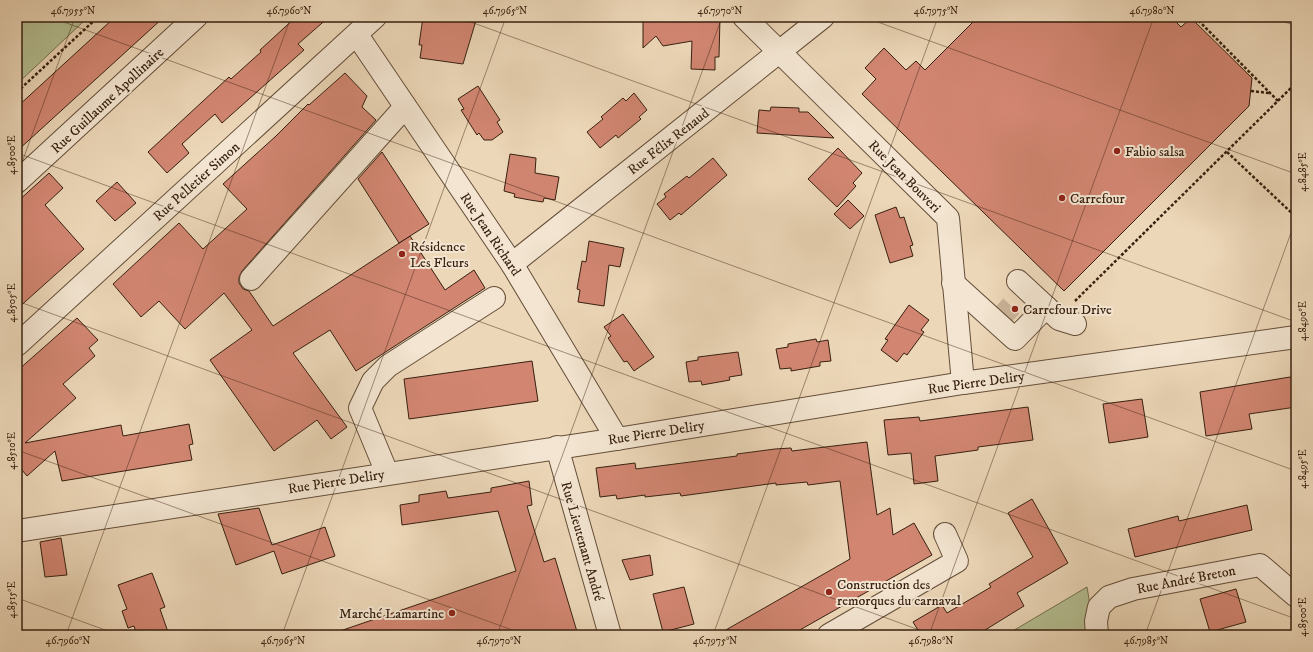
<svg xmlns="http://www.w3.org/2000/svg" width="1313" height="652" font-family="'IM FELL DW Pica',serif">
<rect width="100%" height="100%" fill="#ecd7b8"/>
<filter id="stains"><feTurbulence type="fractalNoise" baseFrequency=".005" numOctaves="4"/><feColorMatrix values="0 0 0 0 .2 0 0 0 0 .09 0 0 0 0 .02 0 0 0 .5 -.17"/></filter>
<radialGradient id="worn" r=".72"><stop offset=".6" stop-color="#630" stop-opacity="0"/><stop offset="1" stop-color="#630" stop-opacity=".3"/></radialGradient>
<g fill="#b4bf92" stroke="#767050">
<path d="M17 17H71L84 21 17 84Z"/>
<path d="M1087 587 1095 635H1006Z"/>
</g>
<g fill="#d28672" stroke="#37200f">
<path d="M115 17H164L17 151V107Z"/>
<path d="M296 17H329L298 44 304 50 222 123 215 114 182 144 189 153 167 173 148 152 229 77 231 79 261 52 260 50Z"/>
<path d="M423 17H477L463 64 420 58 422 45H419Z"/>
<path d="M641 17H720L719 57H715V70L691 69 692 41 663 46 656 36 643 48V20Z"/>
<path d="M978 17H1171L1181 27 1191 18 1252 78 1249 106 1064 291 862 94 876 79 865 68 884 48 906 70 916 61 925 70Z"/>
<path d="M345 73 367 96 362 107 376 120 242 271 239 277V283L243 289 249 291 273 326 410 236 445 290 474 270 485 288 356 371 330 330 293 353 347 427 331 439 317 420 274 451 210 360 252 330 224 293 185 329 159 301 141 317 113 284 179 223 203 249 247 209 223 184 276 136 308 104 309 105Z"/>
<path d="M478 86 500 120 497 122 503 132 492 140H484L479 133 477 135 461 110 464 109 458 99Z"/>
<path d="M634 93 647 110 639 117 641 119 618 138 616 135 600 148 587 132 603 119 601 117 623 98 626 101Z"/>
<path d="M771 107 799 108V112H808L834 138 757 133 759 110 770 111Z"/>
<path d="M838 148 862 173 853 183 856 186 837 207 808 179Z"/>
<path d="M382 152 429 224 399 243 358 179Z"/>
<path d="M510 154 536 158 535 173 559 177 555 200 544 198 543 202 530 200 514 197 515 194 504 191Z"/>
<path d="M713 158 727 175 681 215 679 213 670 220 657 204 666 197 664 194 687 176 689 178Z"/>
<path d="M49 173 63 188 45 205 84 249 17 309V202Z"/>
<path d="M117 182 136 203 115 221 96 201Z"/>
<path d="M848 200 864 216 850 229 834 214Z"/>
<path d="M896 207 900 218 904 217 908 230 913 245 910 246 913 256 890 263 875 215Z"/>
<path d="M589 241 624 248 620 267 609 265 604 306 578 302 580 290 577 289 582 261 586 262Z"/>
<path d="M909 305 929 320 921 330 924 332 907 355 904 353 897 362 881 350 888 340 885 339Z"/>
<path d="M623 314 654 357 634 371 627 361 624 362 608 338 611 336 604 327Z"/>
<path d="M77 318 98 340 89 348 95 356 63 384 76 398 25 443 121 425 123 436 189 424 193 444 189 445 192 460 62 481 55 451 27 476 17 464V371Z"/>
<path d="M816 339 817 342 828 340 831 361 820 362V366L791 371V368L780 369 776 349 788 347V344Z"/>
<path d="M738 352 742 375 729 377 730 380 702 385 701 381 689 382 686 362 698 360V357Z"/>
<path d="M532 361 538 401 409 419 404 379Z"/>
<path d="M1296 376V407L1249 414 1252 429 1206 436 1200 392Z"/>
<path d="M1142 399 1148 437 1109 443 1103 404Z"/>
<path d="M1028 407 1033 440 978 447V450L935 456 938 481 914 484 911 453 888 455 884 420 919 417 920 421Z"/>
<path d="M867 442 877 515 890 508 893 535 914 523 932 555 791 635H717L850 559 840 481 808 485 807 482 776 485V483L681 496 680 493 645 497V495L617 499 616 495 600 497 596 468 635 463 636 469 737 456V454L775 449 791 448 792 451Z"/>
<path d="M529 481 532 505 527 506 544 562 555 558 578 635H338L337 632 516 571 498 511 402 525 400 505 419 502V495L446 491 448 498 491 492V488Z"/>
<path d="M1032 499 1068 563 1017 593 1024 606 977 635H921L913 622 942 605 947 613 991 587 989 584 1033 557 1008 513Z"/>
<path d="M1247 505 1252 530 1135 557 1128 529 1178 516 1179 521Z"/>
<path d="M259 508 272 545 325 527 335 556 282 574 274 551 236 565 218 514Z"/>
<path d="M61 538 67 575 45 577 40 542Z"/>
<path d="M650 555 653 575 630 580 622 560Z"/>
<path d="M152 573 165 607 160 609 169 635H137L134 626 128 628 122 611 127 609 118 585Z"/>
<path d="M684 587 694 624 663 632 653 594Z"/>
<path d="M1236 589 1246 622 1210 632 1200 599Z"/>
</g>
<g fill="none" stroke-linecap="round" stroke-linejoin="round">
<path stroke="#c8b296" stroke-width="22" stroke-dasharray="22 11" stroke-linecap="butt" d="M996 322 1028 289"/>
<defs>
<g id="minor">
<path d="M744 17 948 218 963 383"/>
<path d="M357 35 512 264 617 439"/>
<path d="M17 182 196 17"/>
<path d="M512 264 823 17"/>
<path d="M251 279 405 107"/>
<path d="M1018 281 1059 319 1075 324"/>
<path d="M953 283 1015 339 1046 307"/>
<path d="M17 345 375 17"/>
<path d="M557 447 610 635"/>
<path d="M387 473 360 408 373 381 388 366 494 298"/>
<path d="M17 531 617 439 963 383 1296 337"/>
<path d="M829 635 957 561 945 534"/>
<path d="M1097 635 1096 621 1099 607 1109 597 1133 589 1260 565 1296 596"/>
</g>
</defs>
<use href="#minor" stroke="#644e39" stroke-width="24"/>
<g stroke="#37200f" stroke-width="2.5" stroke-dasharray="3 2" stroke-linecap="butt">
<path d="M85 17 92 23"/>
<path d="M1195 17 1278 101"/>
<path d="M1251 91 1269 93"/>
<path d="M17 92 98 17"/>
<path d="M1227 152 1296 217"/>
<path d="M1075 301 1296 83"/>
</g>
<use href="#minor" stroke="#f3e5d1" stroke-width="22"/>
</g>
<path fill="none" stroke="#37200f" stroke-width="1" stroke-opacity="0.45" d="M50 17 1296 471M457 17 1296 322M864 17 1296 174M1271 17 1296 26M17 153 1296 619M17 176 75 17M17 301 933 635M17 450 526 635M17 598 119 635M66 635 291 17M282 635 506 17M497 635 722 17M713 635 938 17M929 635 1154 17M1145 635 1296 219"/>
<g fill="#8f2418" stroke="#f3e5d1" stroke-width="1.5">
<circle cx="1117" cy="151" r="4"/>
<circle cx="1062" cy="198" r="4"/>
<circle cx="402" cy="254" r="4"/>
<circle cx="1015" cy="309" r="4"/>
<circle cx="829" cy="592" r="4"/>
<circle cx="452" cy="613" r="4"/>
</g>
<g text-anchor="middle" stroke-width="4" stroke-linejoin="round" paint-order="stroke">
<g font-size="14" fill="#37200f" stroke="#f3e5d1">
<text transform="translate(107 100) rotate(-43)" y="5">Rue Guillaume Apollinaire</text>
<text transform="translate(668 141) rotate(-38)" y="5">Rue Félix Renaud</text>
<text transform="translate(905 176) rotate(45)" y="5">Rue Jean Bouveri</text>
<text transform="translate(196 181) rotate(-42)" y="5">Rue Pelletier Simon</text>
<text transform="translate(491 234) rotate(56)" y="5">Rue Jean Richard</text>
<text transform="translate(976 382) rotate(-8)" y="5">Rue Pierre Deliry</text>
<text transform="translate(656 432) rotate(-9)" y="5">Rue Pierre Deliry</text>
<text transform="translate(336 481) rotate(-9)" y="5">Rue Pierre Deliry</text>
<text transform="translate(583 541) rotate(74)" y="5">Rue Lieutenant André</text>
<text transform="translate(1186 579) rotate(-11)" y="5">Rue André Breton</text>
</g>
<g font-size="14" fill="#37200f" stroke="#f3e5d1" text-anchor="start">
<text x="1125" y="156">Fabio salsa</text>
<text x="1070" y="203">Carrefour</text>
<text x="410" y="251">Résidence<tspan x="410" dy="16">Les Fleurs</tspan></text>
<text x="1023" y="314">Carrefour Drive</text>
<text x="837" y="589">Construction des<tspan x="837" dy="16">remorques du carnaval</tspan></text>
<text x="444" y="618" text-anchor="end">Marché Lamartine</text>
</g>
</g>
<rect width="1313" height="652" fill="none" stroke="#ecd7b8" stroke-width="44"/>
<rect x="22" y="22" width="1269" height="608" fill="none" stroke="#37200f" stroke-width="1.5"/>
<g font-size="10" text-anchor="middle" fill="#37200f">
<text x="73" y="14">46.7955°N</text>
<text x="289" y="14">46.7960°N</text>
<text x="505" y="14">46.7965°N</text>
<text x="720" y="14">46.7970°N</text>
<text x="936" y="14">46.7975°N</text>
<text x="1152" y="14">46.7980°N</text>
<text transform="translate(11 155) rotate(-90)" y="4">4.8500°E</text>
<text transform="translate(1302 172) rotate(-90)" y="4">4.8485°E</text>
<text transform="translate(11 303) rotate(-90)" y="4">4.8505°E</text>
<text transform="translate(1302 321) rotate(-90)" y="4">4.8490°E</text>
<text transform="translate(11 451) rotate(-90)" y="4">4.8510°E</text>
<text transform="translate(1302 469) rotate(-90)" y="4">4.8495°E</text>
<text transform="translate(11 600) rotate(-90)" y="4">4.8515°E</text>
<text transform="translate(1302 617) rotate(-90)" y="4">4.8500°E</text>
<text x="68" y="644">46.7960°N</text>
<text x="283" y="644">46.7965°N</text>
<text x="499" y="644">46.7970°N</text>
<text x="715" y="644">46.7975°N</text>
<text x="931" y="644">46.7980°N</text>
<text x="1146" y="644">46.7985°N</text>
</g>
<rect width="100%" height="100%" filter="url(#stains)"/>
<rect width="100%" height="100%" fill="url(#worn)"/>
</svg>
